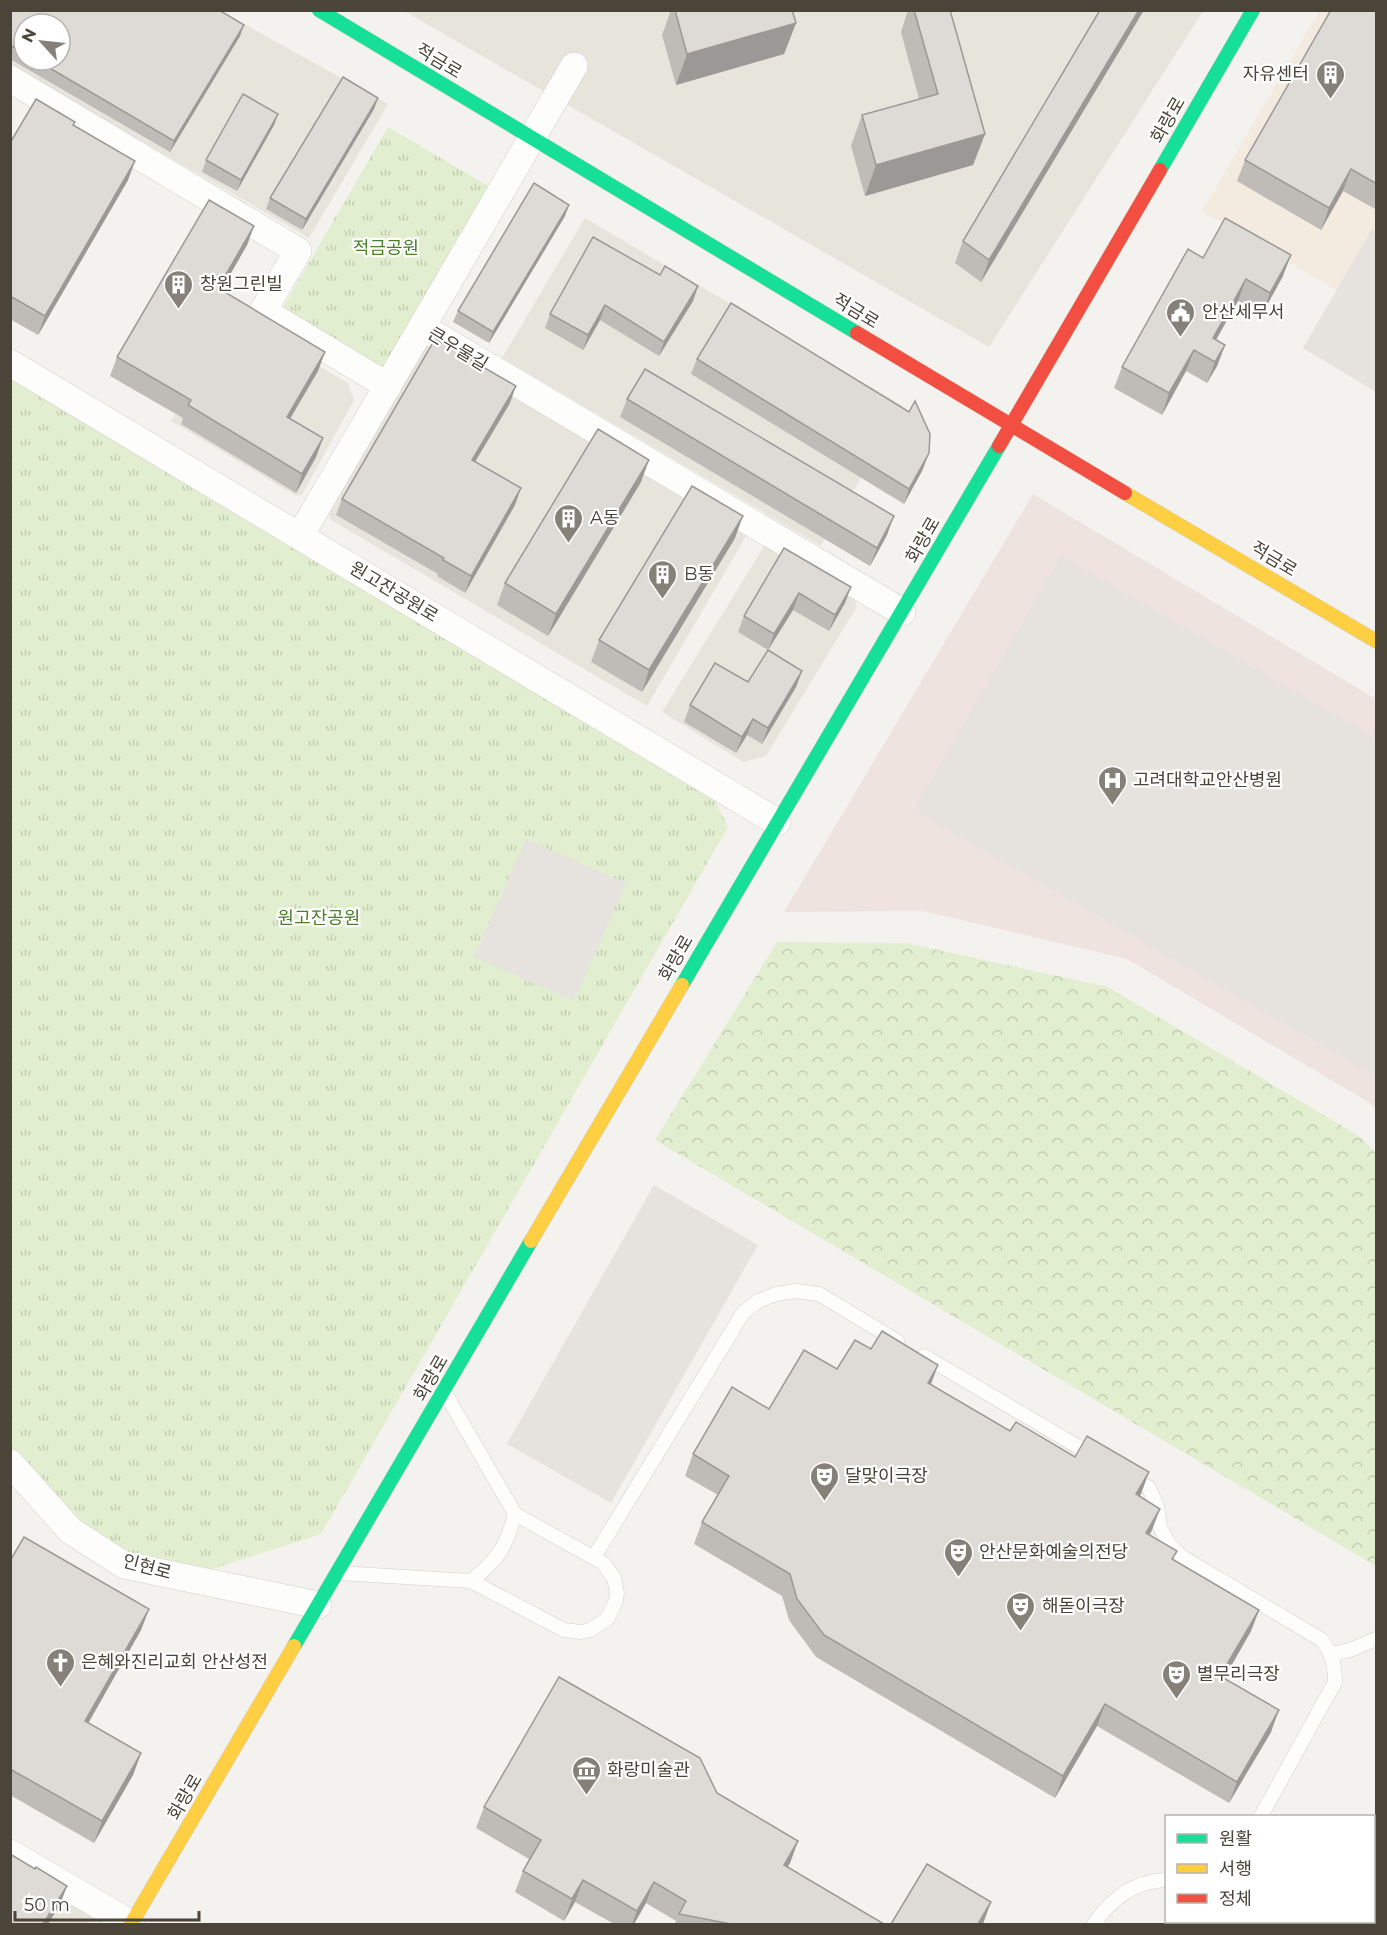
<svg xmlns="http://www.w3.org/2000/svg" width="1387" height="1935" font-family="Montserrat,'Noto Sans KR',sans-serif">
<defs>
<pattern id="forest-crowns" width="20" height="18" patternUnits="userSpaceOnUse" patternTransform="scale(1.5)"><rect width="20" height="18" fill="#e1eecf"/><path d="M2 6a3 3 0 1 1 6 0M12 15a3 3 0 1 1 6 0" fill="none" stroke="#c3cdb2"/></pattern>
<pattern id="park-tufts" width="24" height="20" patternUnits="userSpaceOnUse" patternTransform="scale(1.5)"><rect width="24" height="20" fill="#e1eecf"/><path d="M3 7l-1-3M5 7V3M7 7l1-3M15 17l-1-3M17 17v-4M19 17l1-3" fill="none" stroke="#c3cdb2"/></pattern>
</defs>
<rect width="100%" height="100%" fill="#f4f2ee"/>
<g fill="#e7e4dc" fill-rule="evenodd">
<path d="M10 11H221L388 104 309 238 11 65ZM24 24H60V60H24Z"/>
<path d="M404 11H1203L989 347Z"/>
<path d="M585 218 903 406 821 546 502 358Z"/>
<path d="M233 316 348 383 354 400 302 495 296 496 171 421Z"/>
<path d="M423 345 431 346 746 536 647 706 331 520 328 511Z"/>
<path d="M765 545 852 595 857 606 766 756 743 762 662 712Z"/>
<path d="M11 1864 94 1912 87 1924H11Z"/>
</g>
<path fill="#f3ebdf" d="M1319 11H1376V314L1202 211Z"/>
<path fill="#eee3df" d="M1033 494 1376 699V1109L1370 1103 1127 959 923 911 784 912Z"/>
<path fill="url(#forest-crowns)" d="M777 942 906 943 1108 987 1359 1136 1376 1153V1566L655 1140Z"/>
<g fill="url(#park-tufts)">
<path d="M388 127 490 187 384 369 282 309Z"/>
<path d="M10 372 712 794 728 827 321 1534 197 1574 80 1553 11 1468Z"/>
</g>
<g fill="#e6e3df">
<path d="M1372 229 1376 232V392L1303 348Z"/>
<path d="M1061 556 1376 739V1070L1374 1075 914 810Z"/>
<path d="M526 839 626 883 574 1001 474 957Z"/>
<path d="M654 1185 758 1245 611 1503 507 1444Z"/>
</g>
<g fill="none" stroke-linecap="round" stroke-linejoin="round">
<defs>
<g id="lane">
<path d="M924 1356 1097 1458"/>
<path d="M1129 1476 1149 1488 1157 1506 1160 1527 1169 1544 1182 1557 1322 1640C1332 1654 1335 1665 1335 1682L1261 1816"/>
<path d="M594 1557 743 1313 758 1301 776 1294 796 1291 819 1294 897 1341"/>
<path d="M339 1573 471 1581 564 1630 581 1632 590 1630 607 1619 616 1601 617 1593 614 1578 603 1563 515 1514 445 1393"/>
<path d="M471 1581C498 1559 506 1548 515 1514"/>
<path d="M1331 1654 1350 1650 1376 1639"/>
<path d="M1248 1922 1250 1924"/>
<path d="M1094 1924C1111 1899 1135 1881 1166 1880"/>
</g>
<g id="street">
<path d="M10 79 298 251 263 311 388 386"/>
<path d="M422 327 902 612"/>
<path d="M10 363 777 822"/>
<path d="M300 536 574 66"/>
<path d="M10 1463 71 1531 124 1565 318 1605"/>
<path d="M10 1853 131 1924"/>
</g>
<g id="fast">
<path d="M319 10 857 333"/>
<path d="M1160 170 1253 10"/>
<path d="M682 985 999 446"/>
<path d="M294 1646 531 1241"/>
</g>
<g id="slow">
<path d="M1125 493 1376 641"/>
<path d="M531 1241 682 985"/>
<path d="M131 1924 294 1646"/>
</g>
<g id="jam">
<path d="M857 333 1125 493"/>
<path d="M999 446 1160 170"/>
</g>
</defs>
<use href="#lane" stroke="#d2d0cb" stroke-width="15"/>
<use href="#street" stroke="#d2d0cb" stroke-width="28"/>
<use href="#fast" stroke="#d3cfc5" stroke-width="15"/>
<use href="#slow" stroke="#d3cfc5" stroke-width="15"/>
<use href="#jam" stroke="#d3cfc5" stroke-width="15"/>
<use href="#lane" stroke="#fdfdfc" stroke-width="14"/>
<use href="#street" stroke="#fdfdfc" stroke-width="27"/>
<use href="#fast" stroke="#16e098" stroke-width="14"/>
<use href="#slow" stroke="#ffcf43" stroke-width="14"/>
<use href="#jam" stroke="#f24e42" stroke-width="14"/>
</g>
<g fill="#bfbcb8" fill-rule="evenodd">
<path d="M10 10 240 36 170 152 10 59ZM24 24 60 60H24Z"/>
<path d="M671 10H792L796 23 784 54 676 85 662 35Z"/>
<path d="M908 10H950L985 134 973 165 865 196 851 146 862 115 919 99 901 32Z"/>
<path d="M1100 10H1144L981 282 955 263 963 241Z"/>
<path d="M1377 10V210L1343 191 1321 230 1237 181 1245 160Z"/>
<path d="M374 109 302 230 266 209 270 198Z"/>
<path d="M278 114 274 125 237 191 202 172 206 160Z"/>
<path d="M75 122 73 126 135 161 128 180 38 335 10 319V143Z"/>
<path d="M565 216 489 343 453 322 458 311Z"/>
<path d="M254 226 247 245 221 290 325 352 318 371 290 418 323 438 316 457 296 493 181 424 183 418 110 376 117 357Z"/>
<path d="M1203 258 1283 276 1262 314 1238 301 1216 340 1225 345 1217 366 1207 383 1186 371 1162 415 1114 388 1122 367Z"/>
<path d="M660 275 698 286 693 301 659 356 600 320 583 350 545 328 550 314Z"/>
<path d="M697 359 923 469 904 504 691 374Z"/>
<path d="M627 399 887 535 870 566 620 417Z"/>
<path d="M510 403 475 462 515 505 465 593 437 576 438 574 336 515 342 499Z"/>
<path d="M641 482 548 636 497 605 505 583Z"/>
<path d="M735 538 642 692 591 662 599 640Z"/>
<path d="M784 548 851 587 845 603 829 631 793 610 768 650 802 671 796 687 762 744 747 735 736 753 684 722 690 705 748 682 768 650 738 632 744 616Z"/>
<path d="M871 1349 938 1365 931 1385 1010 1431 1075 1457 1141 1494 1139 1496 1152 1530 1149 1535 1174 1560 1259 1610 1251 1631 1224 1678 1271 1732 1229 1803 1097 1726 1055 1798 816 1657 789 1620 782 1596 694 1544 702 1522 718 1495 685 1476 693 1454Z"/>
<path d="M10 1561 149 1609 141 1630 88 1723 141 1753 133 1775 94 1843 10 1795Z"/>
<path d="M717 1793 798 1841 790 1863 787 1867 884 1924H675L676 1921 646 1903 634 1924H614L575 1902 564 1921 515 1892 523 1871 529 1859 476 1828 484 1807Z"/>
</g>
<g fill="#9b9996">
<path d="M1139 10H1144L981 282 989 260Z"/>
<path d="M796 23 784 54 676 85 687 54Z"/>
<path d="M244 25 240 36 170 152 174 141Z"/>
<path d="M378 98 374 109 302 230 306 219Z"/>
<path d="M278 114 274 125 237 191 241 180Z"/>
<path d="M985 134 973 165 865 196 876 165Z"/>
<path d="M135 161 128 180 38 335 45 316Z"/>
<path d="M1351 169 1343 191 1321 230 1329 208Z"/>
<path d="M569 205 565 216 489 343 493 332Z"/>
<path d="M254 226 247 245 211 308 218 288Z"/>
<path d="M1291 255 1283 276 1262 314 1270 293Z"/>
<path d="M1246 279 1238 301 1206 357 1213 338Z"/>
<path d="M698 286 693 301 659 356 664 342Z"/>
<path d="M605 305 600 320 583 350 588 335Z"/>
<path d="M1225 345 1217 366 1207 383 1215 362Z"/>
<path d="M1194 350 1186 371 1162 415 1169 393Z"/>
<path d="M325 352 318 371 280 436 287 417Z"/>
<path d="M516 386 510 403 466 477 472 460Z"/>
<path d="M323 438 316 457 296 493 302 474Z"/>
<path d="M929 453 923 469 904 504 909 489Z"/>
<path d="M649 460 641 482 548 636 556 614Z"/>
<path d="M521 488 515 505 465 593 471 576Z"/>
<path d="M743 516 735 538 642 692 649 670Z"/>
<path d="M894 516 887 535 870 566 877 548Z"/>
<path d="M851 587 845 603 829 631 835 615Z"/>
<path d="M799 593 793 610 768 650 774 634Z"/>
<path d="M802 671 796 687 762 744 768 728Z"/>
<path d="M753 719 747 735 736 753 742 737Z"/>
<path d="M938 1365 930 1386 928 1383Z"/>
<path d="M1149 1472 1141 1494 1128 1515 1136 1494Z"/>
<path d="M1160 1509 1152 1530 1138 1555 1146 1533Z"/>
<path d="M149 1609 141 1630 77 1743 85 1721Z"/>
<path d="M1259 1610 1251 1631 1213 1698 1220 1676Z"/>
<path d="M1105 1704 1097 1726 1055 1798 1063 1776Z"/>
<path d="M1279 1710 1271 1732 1229 1803 1237 1782Z"/>
<path d="M141 1753 133 1775 94 1843 102 1821Z"/>
<path d="M798 1841 790 1863 776 1887 784 1865Z"/>
<path d="M583 1880 575 1902 564 1921 572 1899Z"/>
<path d="M654 1882 646 1903 634 1924H632L637 1911Z"/>
<path d="M67 1886 60 1905 48 1924H43Z"/>
<path d="M991 1902 983 1924H978Z"/>
</g>
<g fill="#dedbd6" stroke="#9b9996" stroke-width="1.5">
<path d="M10 10H219L244 25 174 141 36 60H60V24H24V53L10 45Z"/>
<path d="M675 10H792L796 23 687 54Z"/>
<path d="M914 10H950L985 134 876 165 862 115 938 94Z"/>
<path d="M1100 10H1139L989 260 963 241Z"/>
<path d="M1331 10H1377V184L1351 169 1329 208 1245 160Z"/>
<path d="M343 77 378 98 306 219 270 198Z"/>
<path d="M243 94 278 114 241 180 206 160Z"/>
<path d="M36 99 75 122 73 125 135 161 45 316 10 296V143Z"/>
<path d="M534 183 569 205 493 332 458 311Z"/>
<path d="M209 200 254 226 218 288 325 352 287 417 323 438 302 474 188 405 191 400 117 357Z"/>
<path d="M1225 218 1291 255 1270 293 1246 279 1213 338 1225 345 1215 362 1194 350 1169 393 1122 367 1188 249 1203 258Z"/>
<path d="M593 237 660 275 665 266 698 286 664 342 605 305 588 335 550 314Z"/>
<path d="M731 303 909 412 915 401 930 434 929 453 909 489 697 359Z"/>
<path d="M435 339 516 386 472 460 521 488 471 576 443 560 444 558 342 499Z"/>
<path d="M645 369 894 516 877 548 627 399Z"/>
<path d="M598 429 649 460 556 614 505 583Z"/>
<path d="M692 486 743 516 649 670 599 640Z"/>
<path d="M784 548 851 587 835 615 799 593 774 634 744 616Z"/>
<path d="M768 650 802 671 768 728 753 719 742 737 690 705 715 663 748 682Z"/>
<path d="M882 1331 938 1365 928 1383 1010 1431 1016 1422 1075 1457 1087 1436 1149 1472 1136 1494 1160 1509 1146 1533 1177 1551 1172 1559 1259 1610 1220 1676 1279 1710 1237 1782 1105 1704 1063 1776 824 1635 797 1599 790 1574 702 1522 729 1476 693 1454 732 1387 769 1409 804 1350 837 1369 855 1340 871 1349Z"/>
<path d="M24 1537 149 1609 85 1721 141 1753 102 1821 10 1769V1561Z"/>
<path d="M559 1677 700 1758 717 1793 798 1841 784 1865 884 1924H731L679 1914 686 1901 654 1882 637 1911 583 1880 572 1899 523 1871 541 1840 484 1807Z"/>
<path d="M10 1854 35 1869 36 1867 67 1886 43 1924H10Z"/>
<path d="M927 1864 991 1902 978 1924H891Z"/>
</g>
<defs>
<symbol id="building-pin" viewBox="-11 -11 22 30"><path d="M0 17L-7.5 6A9.5 9.5 0 1 1 7.5 6Z" fill="#868178" stroke="#fff"/><path d="M-4-6H4V6H1V3H-1V6H-4ZM-2.5-4.3h1.7v1.8h-1.7ZM.8-4.3h1.7v1.8H.8ZM-2.5-1h1.7V.8h-1.7ZM.8-1h1.7V.8H.8Z" fill="#fff"/></symbol>
<symbol id="civic-pin" viewBox="-11 -11 22 30"><path d="M0 17L-7.5 6A9.5 9.5 0 1 1 7.5 6Z" fill="#868178" stroke="#fff"/><path d="M-.6-6.5H3V-4.5H.6V-3L4-1V1h2V6H-6V1h2V-1L-.6-3ZM-1.2 2.5V6h2.4V2.5Z" fill="#fff"/></symbol>
<symbol id="hospital-pin" viewBox="-11 -11 22 30"><path d="M0 17L-7.5 6A9.5 9.5 0 1 1 7.5 6Z" fill="#868178" stroke="#fff"/><path d="M-5-5h3v3.5h4V-5h3V5h-3V1.5h-4V5h-3Z" fill="#fff"/></symbol>
<symbol id="theatre-pin" viewBox="-11 -11 22 30"><path d="M0 17L-7.5 6A9.5 9.5 0 1 1 7.5 6Z" fill="#868178" stroke="#fff"/><path d="M-5-5.5Q0-4 5-5.5V0Q5 5 0 6Q-5 5-5 0ZM-3.3-2.5H-1v1.5H-3.3ZM1-2.5H3.3v1.5H1ZM-2.8 1Q0 5.5 2.8 1Z" fill="#fff"/></symbol>
<symbol id="church-pin" viewBox="-11 -11 22 30"><path d="M0 17L-7.5 6A9.5 9.5 0 1 1 7.5 6Z" fill="#868178" stroke="#fff"/><path d="M-1.2-6h2.4v3.5h3.3v2.4h-3.3V6h-2.4V-.1h-3.3v-2.4h3.3Z" fill="#fff"/></symbol>
<symbol id="museum-pin" viewBox="-11 -11 22 30"><path d="M0 17L-7.5 6A9.5 9.5 0 1 1 7.5 6Z" fill="#868178" stroke="#fff"/><path d="M0-6L6-3V-2H-6V-3ZM-5-1h2V3h-2ZM-1-1h2V3h-2ZM3-1h2V3H3ZM-6 4H6V6H-6Z" fill="#fff"/></symbol>
</defs>
<g fill-rule="evenodd">
<use href="#building-pin" x="1314" y="58" width="33" height="45"/>
<use href="#building-pin" x="162" y="268" width="33" height="45"/>
<use href="#civic-pin" x="1164" y="296" width="33" height="45"/>
<use href="#building-pin" x="552" y="502" width="33" height="45"/>
<use href="#building-pin" x="646" y="558" width="33" height="45"/>
<use href="#hospital-pin" x="1096" y="764" width="33" height="45"/>
<use href="#theatre-pin" x="808" y="1460" width="33" height="45"/>
<use href="#theatre-pin" x="942" y="1536" width="33" height="45"/>
<use href="#theatre-pin" x="1004" y="1590" width="33" height="45"/>
<use href="#church-pin" x="44" y="1646" width="33" height="45"/>
<use href="#theatre-pin" x="1160" y="1658" width="33" height="45"/>
<use href="#museum-pin" x="570" y="1754" width="33" height="45"/>
</g>
<g text-anchor="middle" stroke-width="4.5" stroke-linejoin="round" paint-order="stroke">
<g font-size="18" fill="#4b4439" stroke="#fff">
<text transform="translate(439 61) rotate(31)" y="6">적금로</text>
<text transform="translate(1168 120) rotate(-60)" y="6">화랑로</text>
<text transform="translate(856 311) rotate(31)" y="6">적금로</text>
<text transform="translate(458 349) rotate(31)" y="6">큰우물길</text>
<text transform="translate(923 540) rotate(-60)" y="6">화랑로</text>
<text transform="translate(1274 559) rotate(31)" y="6">적금로</text>
<text transform="translate(394 592) rotate(31)" y="6">원고잔공원로</text>
<text transform="translate(676 958) rotate(-60)" y="6">화랑로</text>
<text transform="translate(431 1378) rotate(-60)" y="6">화랑로</text>
<text transform="translate(147 1567) rotate(15)" y="6">인현로</text>
<text transform="translate(185 1797) rotate(-60)" y="6">화랑로</text>
</g>
<g font-size="18" fill="#4b4439" stroke="#fff" text-anchor="start">
<text x="1309" y="80" text-anchor="end">자유센터</text>
<text x="200" y="290">창원그린빌</text>
<text x="1202" y="318">안산세무서</text>
<text x="590" y="524">A동</text>
<text x="684" y="580">B동</text>
<text x="1133" y="786">고려대학교안산병원</text>
<text x="845" y="1482">달맞이극장</text>
<text x="979" y="1558">안산문화예술의전당</text>
<text x="1042" y="1612">해돋이극장</text>
<text x="81" y="1668">은혜와진리교회 안산성전</text>
<text x="1197" y="1680">별무리극장</text>
<text x="607" y="1776">화랑미술관</text>
</g>
<g font-size="18" fill="#4a7f2a" stroke="#fff">
<text x="386" y="254">적금공원</text>
<text x="319" y="924">원고잔공원</text>
</g>
</g>
<rect width="1387" height="1935" fill="none" stroke="#4b4439" stroke-width="24"/>
<rect x="1165" y="1815" width="210" height="108" fill="#ffffff" stroke="#b7b4b0" stroke-width="1.5"/>
<rect x="1177" y="1834" width="30" height="9" fill="#16e098" stroke="#b7b4b0" stroke-width="1.5"/>
<text x="1219" y="1845" font-size="18" fill="#4b4439">원활</text>
<rect x="1177" y="1864" width="30" height="9" fill="#ffcf43" stroke="#b7b4b0" stroke-width="1.5"/>
<text x="1219" y="1875" font-size="18" fill="#4b4439">서행</text>
<rect x="1177" y="1894" width="30" height="9" fill="#f24e42" stroke="#b7b4b0" stroke-width="1.5"/>
<text x="1219" y="1905" font-size="18" fill="#4b4439">정체</text>
<g transform="translate(42 42) rotate(297)"><circle r="28" fill="#ffffff" stroke="#b7b4b0" stroke-width="1.5"/>
<path d="M0-4.5L10 22L0 15L-10 22Z" fill="#868178"/>
<text y="-9" font-size="16" font-weight="bold" text-anchor="middle" fill="#4b4439">N</text>
</g>
<path d="M15 1911v9h184v-9" fill="none" stroke="#4b4439" stroke-width="3"/>
<text x="24" y="1911" font-size="18" fill="#4b4439" stroke="#ffffff" stroke-width="4.5" paint-order="stroke">50 m</text>
</svg>
